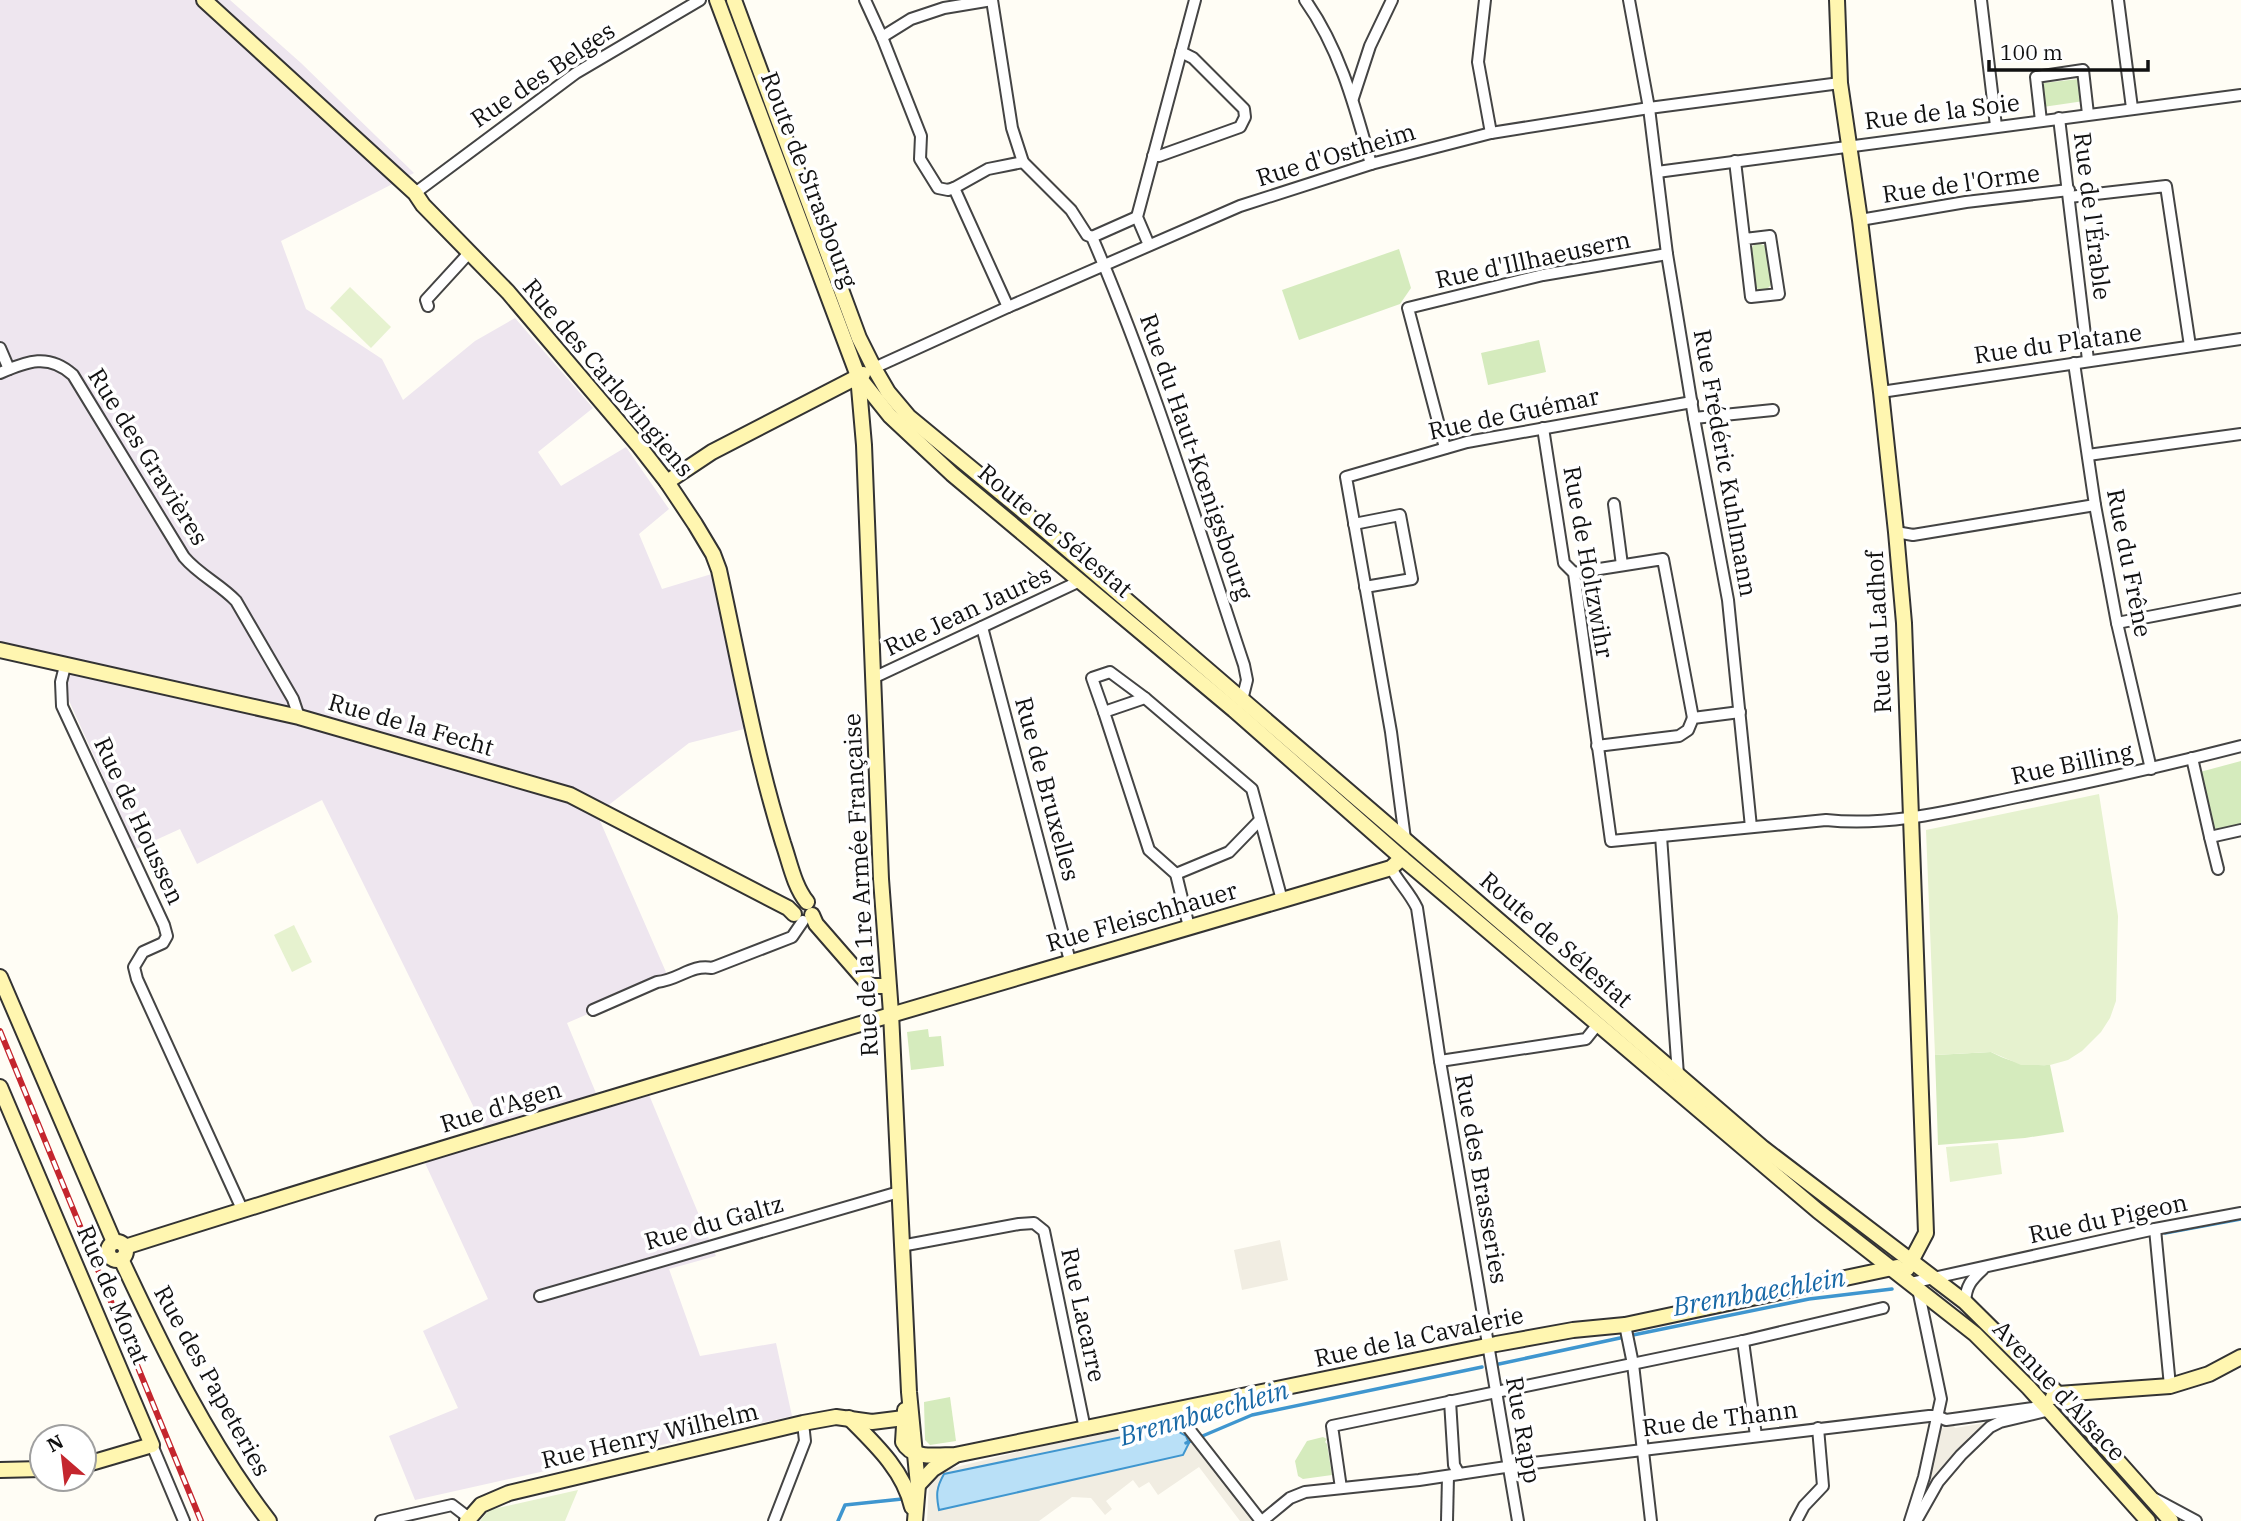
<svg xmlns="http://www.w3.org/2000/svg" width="2241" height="1521" font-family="'IBM Plex Serif',serif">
<rect width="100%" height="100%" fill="#fffdf5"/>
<path fill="#eee6ef" d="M0 0H230L301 63 414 173 281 241 306 309 382 359 403 400 475 341 515 318 593 408 538 452 561 486 626 447 669 509 639 534 662 589 715 573 752 727 689 743 597 814 669 979 567 1023 598 1098 647 1090 716 1256 669 1269 700 1356 776 1343 792 1416 415 1500 389 1436 458 1408 423 1331 488 1299 425 1163 490 1140 322 800 197 864 180 829 136 849 56 672 0 658Z"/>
<g fill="#d5ebbd">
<path d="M2079 79 2084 101 2043 107 2041 90 2043 83Z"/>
<path d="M1757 243 1767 246 1772 284 1766 290H1759L1756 287 1751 250 1753 246Z"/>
<path d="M1399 249 1411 288 1400 304 1299 340 1282 290Z"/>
<path d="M1539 340 1546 372 1488 385 1481 353Z"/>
<path d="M2241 761V827L2214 832 2200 772Z"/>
<path d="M928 1029 929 1037 941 1036 944 1066 911 1070 907 1032Z"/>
<path d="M1991 1052C2009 1062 2030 1066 2050 1065L2064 1132 2025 1138 1938 1145 1935 1055Z"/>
<path d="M950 1397 956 1441 930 1445 925 1440 924 1402Z"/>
<path d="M1323 1437 1327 1439 1325 1442 1327 1444 1332 1475 1303 1479 1298 1476 1295 1461 1307 1441Z"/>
</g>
<g fill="#e6f2cf">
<path d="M350 287 391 327 371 348 330 308Z"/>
<path d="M2099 794 2118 916 2116 1001 2110 1018 2101 1032 2082 1051 2068 1060 2050 1065H2021L1991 1052 1935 1055 1926 830Z"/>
<path d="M294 925 312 962 292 972 274 935Z"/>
<path d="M1998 1143 2002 1174 1950 1182 1946 1147Z"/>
<path d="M578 1490 565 1521H480L489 1510Z"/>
</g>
<g fill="#f1ede2">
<path d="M1280 1240 1288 1280 1242 1290 1234 1250Z"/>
<path d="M2024 1412 1985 1428 1982 1426 1968 1438 1970 1442 1916 1512 1929 1470H1932L1937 1445 1934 1444 1940 1429 1953 1423 1955 1428 1991 1422V1418Z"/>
<path d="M1171 1419 1195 1445 1254 1521H1240L1199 1467 1158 1495 1149 1482 1139 1488 1133 1480 1106 1501 1112 1509 1105 1515 1091 1498 1072 1497 1039 1521H927L929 1483 948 1469 1083 1436Z"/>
</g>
<path fill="#b9e0f7" stroke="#3f96cf" stroke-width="2" d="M1170 1427 1186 1436 1189 1443 1183 1455 939 1510C936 1495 936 1488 944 1474Z"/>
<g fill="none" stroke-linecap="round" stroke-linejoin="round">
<g stroke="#3f96cf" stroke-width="3.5">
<path d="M2165 1233 2241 1219"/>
<path d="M1633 1335 1809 1299 1892 1289"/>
<path d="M1499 1364 1620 1338"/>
<path d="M1186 1443 1252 1415 1482 1367"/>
<path d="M838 1521 845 1505 902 1499"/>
</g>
<defs>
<g id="street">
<path d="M865 0 882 37 921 136 920 159 938 188 948 190 954 188 1008 307"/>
<path d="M992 0 1012 128 1023 162 1071 210 1087 235 1092 237C1152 376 1196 521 1244 665L1247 680 1242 700"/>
<path d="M1305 0C1340 49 1355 107 1371 164"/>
<path d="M1485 0 1478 62 1491 133"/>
<path d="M1629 0 1649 108 1667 254 1694 418 1728 600 1751 827"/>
<path d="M1981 0 1996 126"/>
<path d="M2118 0 2132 108"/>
<path d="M882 37 911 19 944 8 992 0"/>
<path d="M1353 98 1370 46 1392 0"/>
<path d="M2059 118 2088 360"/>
<path d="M2041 121 2036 77 2083 70 2088 114"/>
<path d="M1153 156H1159L1240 127 1245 117 1244 109 1193 58 1181 52"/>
<path d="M1735 161 1751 297 1779 294 1770 236 1745 239"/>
<path d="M1657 172 2241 95"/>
<path d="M954 188 988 169 1023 162"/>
<path d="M415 193 576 73 700 0"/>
<path d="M2069 197 2166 186 2190 346"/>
<path d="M1860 220 1966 202 2069 190"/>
<path d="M1092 237 1137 217"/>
<path d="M1149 245 1137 217 1195 0"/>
<path d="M428 306 426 300 469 253"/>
<path d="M0 348 9 369"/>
<path d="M2074 363 2095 505 2117 623 2151 769"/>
<path d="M874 368 1008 307 1240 206 1371 164 1491 133 1649 108 1840 83"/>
<path d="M0 373C27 361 49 353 73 375L184 557C199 575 220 584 236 601L293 699 299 717"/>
<path d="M1881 392 2241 339"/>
<path d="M1694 418 1773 410"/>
<path d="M1543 428 1564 563 1574 573 1611 841 1826 820C1890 827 1954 810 2017 797 2092 782 2167 765 2241 746"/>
<path d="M1445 448 1408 308 1543 275 1667 254"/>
<path d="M2088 455 2241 434"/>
<path d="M1614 504 1622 565"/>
<path d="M1354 524 1400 515 1412 579 1365 587"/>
<path d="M1896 532 1913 535 2095 505"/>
<path d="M1574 573 1663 559 1693 718"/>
<path d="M2117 623 2241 599"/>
<path d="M982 627 1070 961"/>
<path d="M65 666 61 682 62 706 164 925 167 936 163 943 143 952 134 967 137 979 242 1209"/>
<path d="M873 678 1080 581"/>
<path d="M1104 712 1092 678 1110 672 1145 698"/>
<path d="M1597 746 1679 736 1688 730 1693 718 1740 712"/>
<path d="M2192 758 2210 837 2241 830"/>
<path d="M1661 836 1678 1075"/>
<path d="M2210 837 2218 869"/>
<path d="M1405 839 1391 732 1346 477 1467 442 1692 402"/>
<path d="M1391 868C1399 883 1410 893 1417 908L1440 1061 1518 1521"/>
<path d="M1176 874 1229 852 1260 820"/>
<path d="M1189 927 1176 874 1149 850 1104 712 1145 698 1252 789 1282 900"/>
<path d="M593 1010 657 982C679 980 691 964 712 968L792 937 803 921"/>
<path d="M1440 1061 1586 1039 1598 1024"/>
<path d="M2155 1229 2170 1386"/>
<path d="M901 1246 1019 1224 1034 1223 1044 1231 1085 1429"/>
<path d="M1911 1283 2155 1229 2241 1213"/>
<path d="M540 1296 899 1192"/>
<path d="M1965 1302C1966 1286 1971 1280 1983 1269"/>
<path d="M1625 1325 1633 1364 1651 1521"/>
<path d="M1743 1341 1756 1436"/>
<path d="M1450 1401 1454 1465 1459 1474"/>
<path d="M1179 1410 1186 1425 1261 1521"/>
<path d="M152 1445 184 1521"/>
<path d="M1341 1488 1332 1426 1743 1341 1883 1308"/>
<path d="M2155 1499 2196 1521"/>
<path d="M381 1521 452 1505 469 1518"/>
<path d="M774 1521 805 1441 803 1423"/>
<path d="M1262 1521 1290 1498 1305 1492 1419 1480 1533 1463 1929 1416H1937L1946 1420 2033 1408 2044 1404"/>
<path d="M1447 1521 1448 1476"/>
<path d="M1796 1521 1804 1506 1823 1486 1818 1428"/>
<path d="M1910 1521 1924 1477 1941 1399 1918 1289"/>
<path d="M1916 1521 1938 1482 1961 1455 1990 1427 2000 1422 2046 1411"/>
</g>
<g id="secondary">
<path d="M204 0 415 193 423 205 508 292 639 446 667 482 695 524 713 554 719 570C739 661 755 754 783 843 790 863 794 886 807 902"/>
<path d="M717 0 858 376 864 445 881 879 891 1013 909 1392 918 1485 915 1521"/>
<path d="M734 0 859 338 874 368 888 392 909 417 1023 511 1763 1148 1965 1302 2058 1394 2171 1521"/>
<path d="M1837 0 1840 83 1860 220 1881 392 1896 532 1904 623 1926 1233 1907 1269"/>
<path d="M858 376 890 416 952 474 1234 710 1402 858 1818 1211 1975 1334 2029 1388 2148 1521"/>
<path d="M667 482 712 452 863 374"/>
<path d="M0 650 299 717 570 795 788 908 794 914"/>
<path d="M812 915 816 924 870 986H888"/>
<path d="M0 977 114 1242"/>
<path d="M0 1087 152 1445 84 1465"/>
<circle cx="117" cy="1251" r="9"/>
<path d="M125 1247C545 1114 968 993 1391 868L1402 858"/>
<path d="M121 1259C163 1349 208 1442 269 1521"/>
<path d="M2053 1397 2058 1394 2170 1386 2209 1374 2241 1357"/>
<path d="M905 1410 903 1442C912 1460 938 1455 955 1455L1496 1344 1573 1330 1625 1325 1897 1267"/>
<path d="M849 1418C875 1444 904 1471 912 1507"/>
<path d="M0 1470 42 1469"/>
<path d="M918 1485 933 1469 954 1456"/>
<path d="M467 1521 481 1505 509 1493 803 1423 836 1417 872 1422 904 1418"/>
</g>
</defs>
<use href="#street" stroke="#444" stroke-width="14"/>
<use href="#secondary" stroke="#333" stroke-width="18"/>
<use href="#street" stroke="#fff" stroke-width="10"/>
<use href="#secondary" stroke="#fff6b0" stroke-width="14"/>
<defs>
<path id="rail" d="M0 1031 201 1521"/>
</defs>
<use href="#rail" stroke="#c4262e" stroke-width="6"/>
<use href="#rail" stroke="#fff" stroke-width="3.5" stroke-dasharray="10" stroke-linecap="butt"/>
</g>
<g text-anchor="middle" stroke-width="7" stroke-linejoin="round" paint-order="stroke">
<g font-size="24" fill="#111" stroke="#fff">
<text transform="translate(543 75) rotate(-34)" y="8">Rue des Belges</text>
<text transform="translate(1942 112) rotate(-7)" y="8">Rue de la Soie</text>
<text transform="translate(1336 155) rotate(-17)" y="8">Rue d'Ostheim</text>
<text transform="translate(809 180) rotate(69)" y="8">Route de Strasbourg</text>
<text transform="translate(1961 184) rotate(-8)" y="8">Rue de l'Orme</text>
<text transform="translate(2092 216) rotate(83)" y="8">Rue de l'Érable</text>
<text transform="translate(1533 260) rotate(-12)" y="8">Rue d'Illhaeusern</text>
<text transform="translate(2058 344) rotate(-8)" y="8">Rue du Platane</text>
<text transform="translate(608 378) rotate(50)" y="8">Rue des Carlovingiens</text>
<text transform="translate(1514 414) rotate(-12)" y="8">Rue de Guémar</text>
<text transform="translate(148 457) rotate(58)" y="8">Rue des Gravières</text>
<text transform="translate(1196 457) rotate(71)" y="8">Rue du Haut-Kœnigsbourg</text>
<text transform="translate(1725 463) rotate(80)" y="8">Rue Frédéric Kuhlmann</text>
<text transform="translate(1055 531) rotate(40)" y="8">Route de Sélestat</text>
<text transform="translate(1588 562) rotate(80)" y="8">Rue de Holtzwihr</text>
<text transform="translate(2129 563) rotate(79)" y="8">Rue du Frêne</text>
<text transform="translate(968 611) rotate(-25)" y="8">Rue Jean Jaurès</text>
<text transform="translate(1879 632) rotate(-93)" y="8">Rue du Ladhof</text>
<text transform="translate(411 725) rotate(16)" y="8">Rue de la Fecht</text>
<text transform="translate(2072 764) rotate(-12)" y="8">Rue Billing</text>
<text transform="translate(1047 789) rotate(75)" y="8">Rue de Bruxelles</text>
<text transform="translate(139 821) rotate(65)" y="8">Rue de Houssen</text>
<text transform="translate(861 885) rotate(-93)" y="8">Rue de la 1re Armée Française</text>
<text transform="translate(1142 917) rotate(-16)" y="8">Rue Fleischhauer</text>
<text transform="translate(1556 940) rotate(41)" y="8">Route de Sélestat</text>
<text transform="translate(501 1107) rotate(-17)" y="8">Rue d'Agen</text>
<text transform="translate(1481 1179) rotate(80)" y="8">Rue des Brasseries</text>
<text transform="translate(2108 1219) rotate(-12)" y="8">Rue du Pigeon</text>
<text transform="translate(714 1223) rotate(-16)" y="8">Rue du Galtz</text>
<text transform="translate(113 1295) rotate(67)" y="8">Rue de Morat</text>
<text transform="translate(1083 1315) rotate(78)" y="8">Rue Lacarre</text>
<text transform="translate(1419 1337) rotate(-12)" y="8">Rue de la Cavalerie</text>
<text transform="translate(212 1381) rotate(61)" y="8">Rue des Papeteries</text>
<text transform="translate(2059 1391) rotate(47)" y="8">Avenue d'Alsace</text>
<text transform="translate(1720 1419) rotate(-7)" y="8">Rue de Thann</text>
<text transform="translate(1523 1430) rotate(80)" y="8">Rue Rapp</text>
<text transform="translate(650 1436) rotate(-13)" y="8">Rue Henry Wilhelm</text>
</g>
<g font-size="26" font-style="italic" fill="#1768a6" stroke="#fff">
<text transform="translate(1759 1292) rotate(-10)" y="9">Brennbaechlein</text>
<text transform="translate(1204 1413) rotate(-16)" y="9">Brennbaechlein</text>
</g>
</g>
<g transform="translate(63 1458) rotate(332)"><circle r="33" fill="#ffffff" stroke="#a0a0a0" stroke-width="2"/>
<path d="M0-5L12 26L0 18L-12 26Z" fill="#c4262e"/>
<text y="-10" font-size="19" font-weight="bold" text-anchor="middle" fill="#111111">N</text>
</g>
<path d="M1989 60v10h159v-10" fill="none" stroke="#111111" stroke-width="3.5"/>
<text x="2000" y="60" font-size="21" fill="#111111" stroke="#ffffff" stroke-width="5" paint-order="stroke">100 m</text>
</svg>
